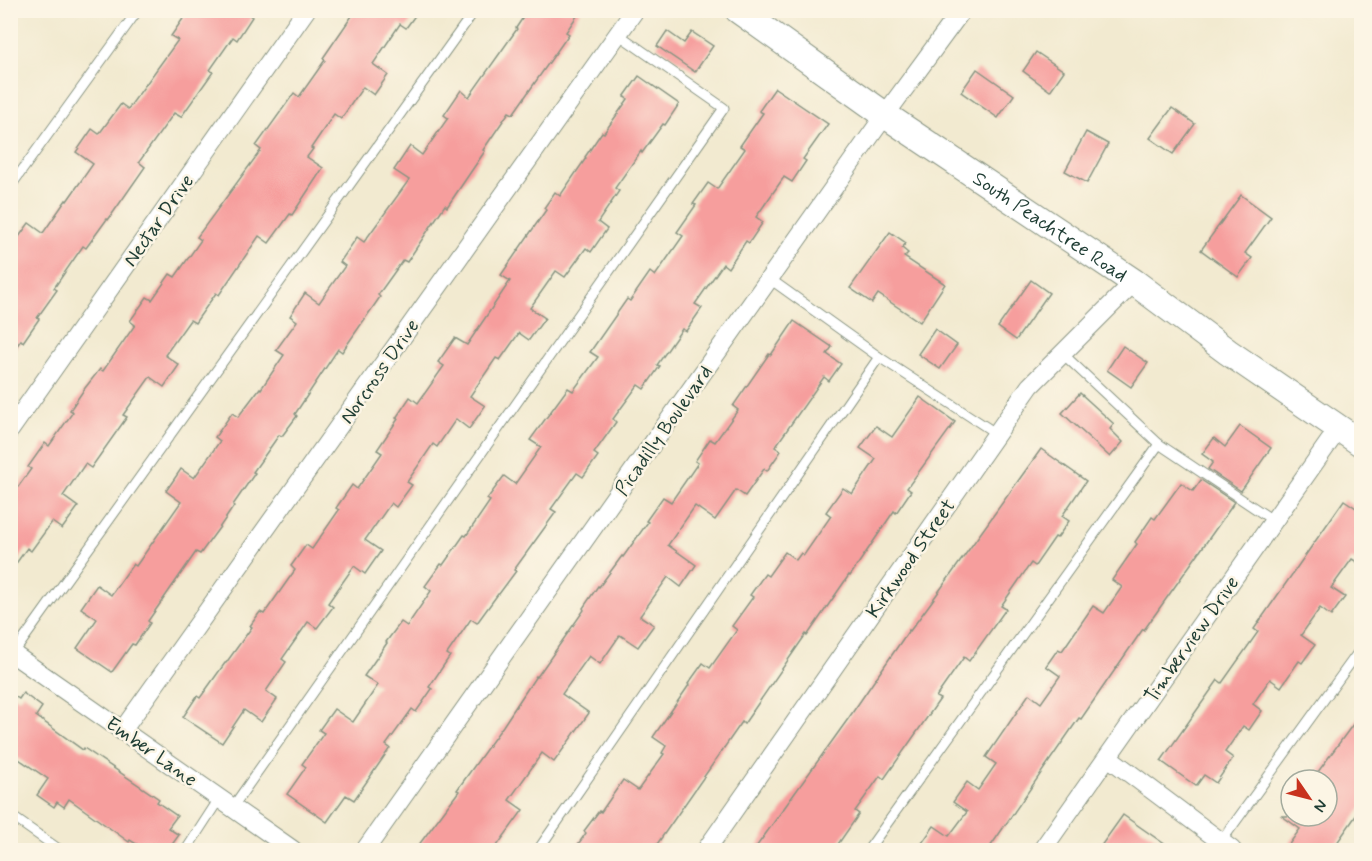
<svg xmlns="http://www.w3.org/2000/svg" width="1372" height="861" font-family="Mynerve,sans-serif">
<rect width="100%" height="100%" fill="#fcf5e5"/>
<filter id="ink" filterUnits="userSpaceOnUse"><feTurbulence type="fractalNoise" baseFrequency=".0167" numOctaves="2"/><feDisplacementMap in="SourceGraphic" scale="12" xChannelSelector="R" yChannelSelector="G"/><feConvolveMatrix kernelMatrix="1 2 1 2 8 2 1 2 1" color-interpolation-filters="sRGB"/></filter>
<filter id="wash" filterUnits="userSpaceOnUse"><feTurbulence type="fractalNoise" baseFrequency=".008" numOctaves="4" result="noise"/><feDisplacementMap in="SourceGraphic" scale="24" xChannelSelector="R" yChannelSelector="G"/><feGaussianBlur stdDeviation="1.35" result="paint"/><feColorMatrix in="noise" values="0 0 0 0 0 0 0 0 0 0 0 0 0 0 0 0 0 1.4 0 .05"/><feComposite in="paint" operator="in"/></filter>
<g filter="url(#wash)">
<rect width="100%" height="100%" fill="#f2ead0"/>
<g id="blocks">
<g fill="#f69e9d">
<path d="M189 10H243L252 17 237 40 233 37 210 70 213 72 181 117 174 113 139 162 145 167 108 220 107 219 86 248 83 246 54 288 57 290 37 318 39 319 23 342 21 340 10 355V249L29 223 43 233 66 200 67 201 93 164 76 152 92 129 99 134 121 104 128 109 178 40 171 36Z"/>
<path d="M356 10H419L406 28 400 24 373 64 388 75 374 95 363 87 341 119 334 114 311 148 313 149 307 157 323 168 292 215 290 214 269 243 259 236 219 295 216 293 195 323 190 320 165 355 179 365 164 387 150 377 123 415 127 417 91 468 85 464 63 496 78 507 62 529 52 522 31 551 27 548 10 572V498L31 469 28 467 45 443 49 446 73 412 70 410 85 388 100 369 103 371 135 325 130 321 147 297 152 300 170 274 175 277 201 240 197 237 261 150 256 146 294 93 299 97 325 60 323 58Z"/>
<path d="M528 10H581L566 32 569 34 513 114 509 112 483 150 485 151 447 207 445 205 407 262 403 260 378 295 380 297 342 352 338 349 295 414 297 416 282 436 279 435 253 472 255 473 233 505 234 506 219 528 200 554 196 552 148 621 150 623 135 645 132 644 112 672 77 648 97 619 81 608 97 585 111 595 133 564 136 566 181 502 166 491 181 469 194 478 220 441 215 437 232 413 238 417 260 388 261 389 284 355 276 350 297 321 290 316 305 293 319 303 345 266 340 262 357 237 364 242 409 180 394 170 410 146 422 155 448 118 444 115 461 90 469 97 517 29 516 28Z"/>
<path d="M667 31 684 43 692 32 713 46 695 72 657 46Z"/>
<path d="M1036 52 1064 71 1050 91 1023 71Z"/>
<path d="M977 69 1014 95 998 118 961 92Z"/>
<path d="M639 76 679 104 665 125 663 124 642 153 641 151 615 188 619 191 598 222 607 229 591 252 586 248 565 277 556 271 530 308 545 318 529 340 519 333 500 360 496 358 470 396 485 406 469 429 456 419 437 447 433 444 407 482 412 485 396 507 391 503 365 540 381 551 365 574 354 566 328 603 333 607 317 628 308 622 282 659 286 662 266 691 277 699 261 722 244 710 222 743 183 717 197 696 200 698 225 663H226L252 627 250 626 260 612 264 614 295 570 291 566 306 545 312 549 339 510 336 508 352 485 357 489 382 453 377 450 398 419 396 418 410 397 418 403 444 366 438 362 455 338 467 345 510 281 501 275 546 210 544 208 555 192 560 196 586 158 585 157 602 132 604 133 628 99 624 97Z"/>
<path d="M775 88 828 124 803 159 806 161 792 182 784 177 756 217 763 222 749 243 746 241 728 268 723 264 695 304 702 308 686 331 682 329 657 365 660 366 644 389 638 385 613 419 616 422 594 453 598 456 583 477 577 473 551 509 556 512 514 570 516 571 499 594H498L477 623 471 619 447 654 450 656 429 687 432 689 416 712 412 709 386 745 390 748 354 800 346 795 327 822 287 794 306 767 302 764 324 733 319 730 334 709 353 722 378 685 364 676 387 643 386 642 401 622 407 626 431 591 425 586 441 564 443 565 464 535 466 536 490 501 487 499 504 476 515 484 541 447 530 440 568 388 573 391 598 357 590 352 627 299 630 301 650 272 655 276 683 236 677 232 696 205 693 204 708 183 717 189 745 149 740 146 763 113 759 111Z"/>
<path d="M1172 108 1195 124 1173 154 1150 138Z"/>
<path d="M1086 132 1108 144 1087 183 1065 171Z"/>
<path d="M1241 195 1271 217 1245 253 1252 258 1238 277 1201 250Z"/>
<path d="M890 232 906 243 902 248 908 253 904 257 945 284 920 322 878 294 872 303 850 288Z"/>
<path d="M1031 280 1049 293 1016 340 998 327Z"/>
<path d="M794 321 832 347 827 354 841 364 829 381 824 377 775 447 781 451 767 471 764 469 745 496 736 490 715 520 695 506 668 545 696 565 681 587 668 577 640 616 654 625 638 647 620 635 600 664 589 656 562 694 589 713 554 762 542 753 509 800 523 810 494 850H415L459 791 457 790 503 726 536 676 537 677 584 610 583 608 598 586 599 587 622 556 623 557 648 522 646 521 663 497 671 502 698 463 695 461 710 439 715 442 738 410 733 406 769 354 771 355Z"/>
<path d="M935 329 957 345 940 369 918 354Z"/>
<path d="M1123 346 1148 363 1131 387 1107 370Z"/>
<path d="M1080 393 1114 424 1110 429 1123 442 1110 457 1062 413Z"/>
<path d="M920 397 955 422 907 488 911 491 896 513 894 511 850 576 849 575 807 636 806 634 744 724 742 722 653 850H574L586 833 584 831 599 811 601 812 623 780 638 790 664 754 662 753 666 746 653 737 689 685 688 684 703 663 710 668 737 630 732 626 753 597 750 595 765 574 768 576 785 552 796 560 801 553 804 555 831 516 826 512 843 488 852 494 876 459 860 448 876 426 892 437Z"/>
<path d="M1240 426 1271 448 1241 491 1208 469 1213 462 1202 454 1214 438 1225 447Z"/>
<path d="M1041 449 1086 481 1062 516 1069 521 1057 538 1055 537 1035 566 1031 563 1001 606 1006 609 969 661 964 657 936 697 940 699 884 779 880 776 855 811 859 814 834 850H754L848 719 909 630 910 631 932 601Z"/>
<path d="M1201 480 1234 502 1231 506H1232L1144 630 1143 629 1081 719 1079 718 988 850H917L934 826 949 836 967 812 953 802 967 782 978 790 996 764 986 757 1029 694 1041 703 1060 676 1046 666 1058 649 1062 651 1093 606 1104 613 1122 587 1112 580 1137 544 1135 542 1152 517 1155 519 1181 483 1193 491Z"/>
<path d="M1344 500 1362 512V565L1352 559 1331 588 1345 597 1331 616 1320 608 1301 635 1315 645 1302 663 1299 661 1281 687 1270 679 1253 704 1262 711 1249 730 1243 726 1225 752 1233 758 1216 783 1204 775 1196 786 1161 761 1218 680 1222 683 1258 632 1254 629Z"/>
<path d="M10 693 19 699 23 693 42 707 36 716 83 750 84 748 159 799 157 802 177 816 168 828 179 835 168 850H146L130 840 129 842 69 799 64 807 57 802 54 807 37 795 48 779 10 753Z"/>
<path d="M1362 712V807L1332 850H1285L1300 829 1282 816H1327V780H1312Z"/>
<path d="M1123 815 1173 850H1098Z"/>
</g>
</g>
</g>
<g filter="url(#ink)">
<use href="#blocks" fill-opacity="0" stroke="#889482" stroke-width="1.5"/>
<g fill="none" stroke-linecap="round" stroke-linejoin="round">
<defs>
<g id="lane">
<path d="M10 187 138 10"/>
<path d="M770 279 879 357 997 434"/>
<path d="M1159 444 1274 521"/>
<path d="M13 654 475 10"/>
<path d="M232 808 724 108 618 34"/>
<path d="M10 815 60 850"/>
<path d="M186 850 219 799"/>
<path d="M538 850 879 357"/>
<path d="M868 850 1159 444 1063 354"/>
<path d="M1215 850 1362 647"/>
</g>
<g id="street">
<path d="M10 430 306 10"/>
<path d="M10 652 293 850"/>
<path d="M122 731 635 10"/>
<path d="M1108 757 1232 850"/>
<path d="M365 850 885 115 962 10"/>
<path d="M706 850 1030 386 1134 282"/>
<path d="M1042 850 1339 428"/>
</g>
<g id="secondary">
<path id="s1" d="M738 10 885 115 1134 282 1228 352 1362 444"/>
</g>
</defs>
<use href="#lane" stroke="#889482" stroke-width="11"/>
<use href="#street" stroke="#889482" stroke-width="20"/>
<use href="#secondary" stroke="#889482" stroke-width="28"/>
<use href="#lane" stroke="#fff" stroke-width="9"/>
<use href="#street" stroke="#fff" stroke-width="18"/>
<use href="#secondary" stroke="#fff" stroke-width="26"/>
</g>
</g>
<g text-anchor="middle" stroke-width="5" stroke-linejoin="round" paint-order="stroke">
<g font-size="20" fill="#1f3d34" stroke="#fcf5e5">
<text transform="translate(158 220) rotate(-55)" y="7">Nectar Drive</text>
<text dy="7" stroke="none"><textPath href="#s1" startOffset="380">South Peachtree Road</textPath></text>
<text transform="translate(379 371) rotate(-55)" y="7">Norcross Drive</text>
<text transform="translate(663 430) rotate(-55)" y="7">Picadilly Boulevard</text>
<text transform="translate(910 558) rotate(-55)" y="7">Kirkwood Street</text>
<text transform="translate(1191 639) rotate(-55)" y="7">Timberview Drive</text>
<text transform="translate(152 751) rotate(35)" y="7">Ember Lane</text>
</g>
</g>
<rect width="1372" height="861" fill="none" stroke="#fcf5e5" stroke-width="36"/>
<g transform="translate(1309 798) rotate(125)"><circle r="28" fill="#fcf5e5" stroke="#a4ab9e" stroke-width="1.5"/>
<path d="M0-4.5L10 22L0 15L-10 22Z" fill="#c8321e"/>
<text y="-9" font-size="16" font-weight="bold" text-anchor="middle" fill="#1f3d34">N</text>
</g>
</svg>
